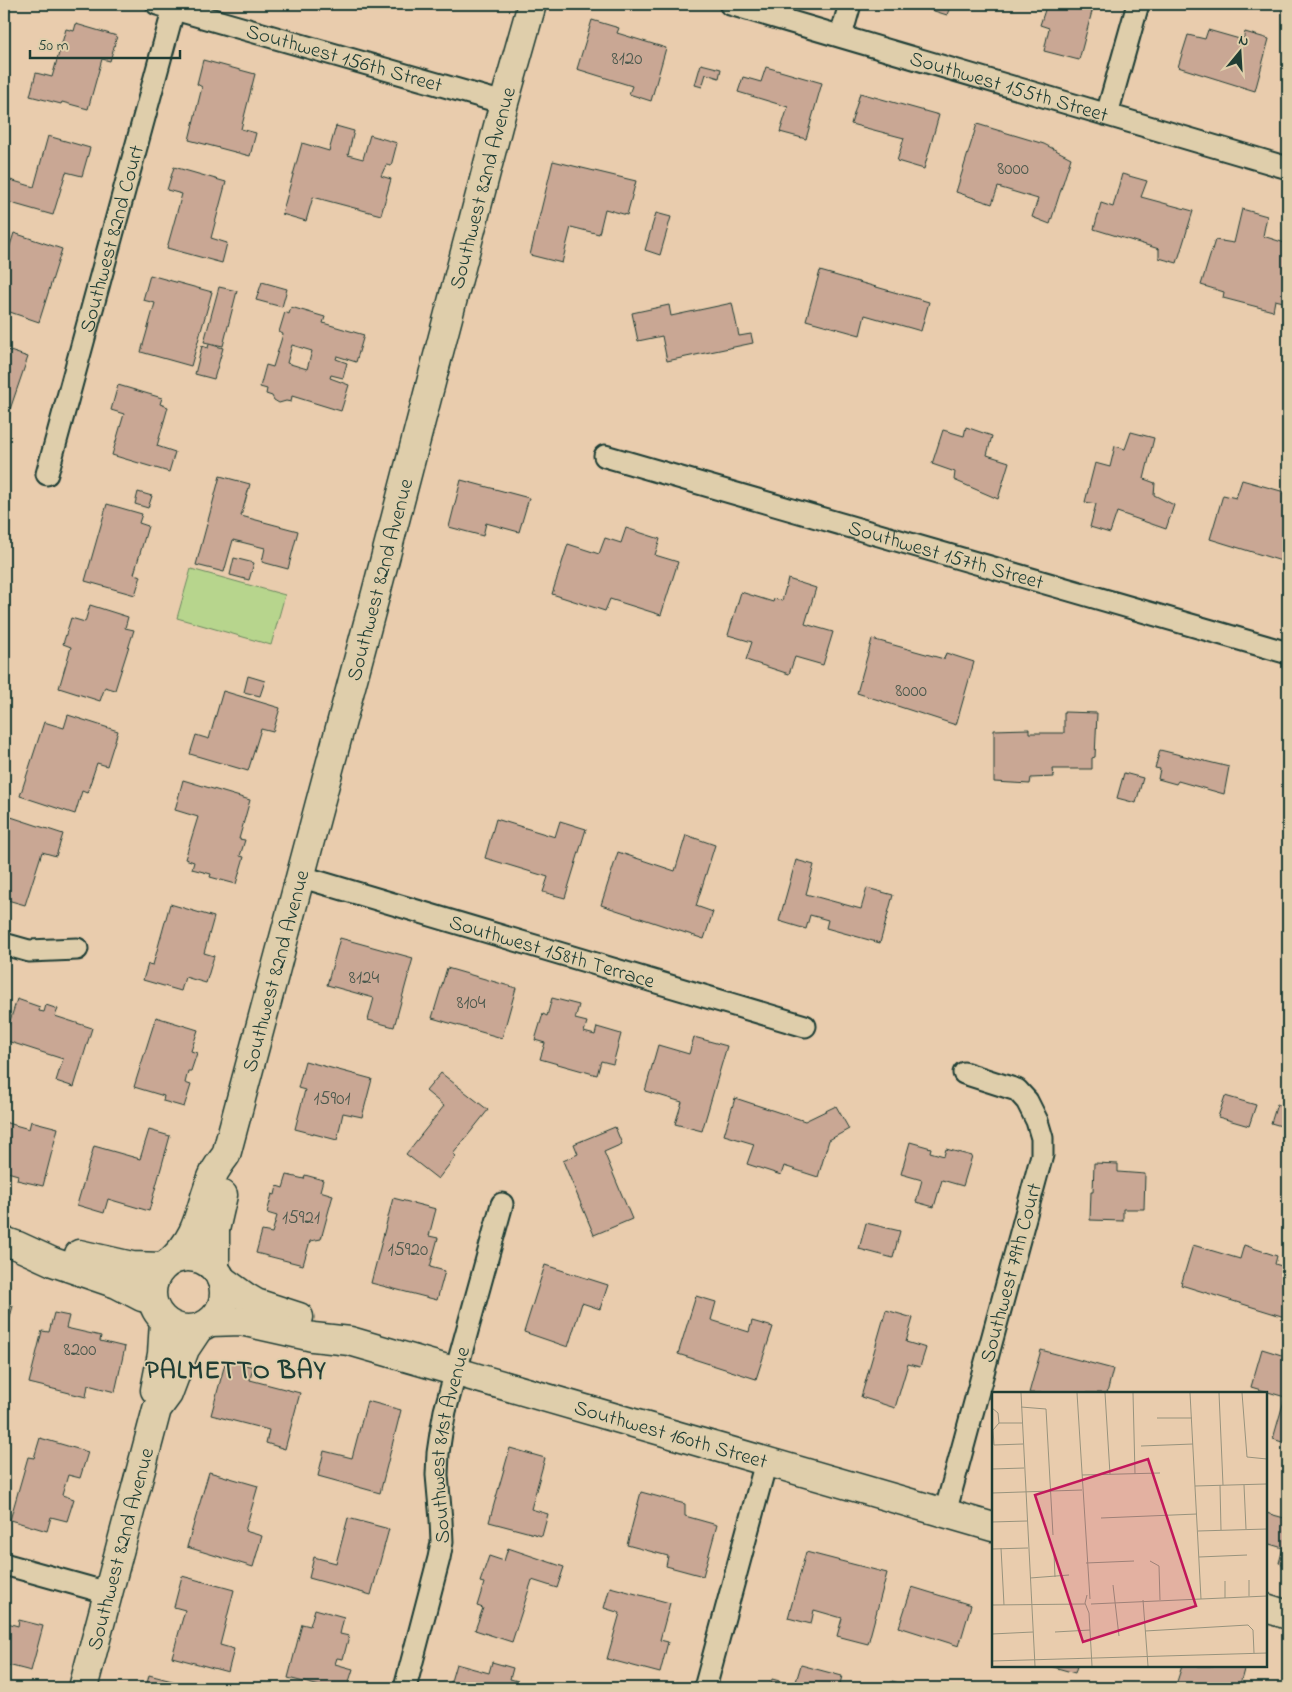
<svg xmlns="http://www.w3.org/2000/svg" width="1292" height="1692" font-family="'Indie Flower',sans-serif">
<rect width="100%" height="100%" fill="#e9ccad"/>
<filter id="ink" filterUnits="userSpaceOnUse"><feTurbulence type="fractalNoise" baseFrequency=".02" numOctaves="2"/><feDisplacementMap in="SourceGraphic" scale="10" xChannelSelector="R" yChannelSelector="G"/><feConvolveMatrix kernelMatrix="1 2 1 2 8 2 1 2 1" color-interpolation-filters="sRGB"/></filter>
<g filter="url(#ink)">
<path fill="#b7d58d" stroke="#6b8960" d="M191 569 285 595 271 645 177 618Z"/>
<g fill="#c9a794" stroke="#1f3d34" fill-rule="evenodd">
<path d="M413 4H436L435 9Z"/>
<path d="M912 4H951L947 15Z"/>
<path d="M1047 4H1094L1079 60 1044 51 1049 28 1040 25Z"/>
<path d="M592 20 619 28 617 33 666 48 651 101 629 94 632 86 577 69Z"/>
<path d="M76 24 117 36 110 61 102 59 88 109 62 102 61 104 30 96 36 73 52 77 66 29 74 31Z"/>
<path d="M1208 30 1243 40 1245 32 1269 39 1255 91 1178 67 1188 35 1205 39Z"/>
<path d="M203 60 255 74 241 129 256 133 250 156 189 140 202 87 197 84Z"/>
<path d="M701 64 721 69 719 78 706 74 702 87 695 85Z"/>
<path d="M766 67 822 83 806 139 780 132 788 107 738 92 743 77 761 82Z"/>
<path d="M860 93 939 115 924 169 897 161 904 138 851 124Z"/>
<path d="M977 124 1044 144 1071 158 1050 224 1032 217 1038 199 998 187 992 204 956 192Z"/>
<path d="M336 126 354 131 348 155 363 159 370 135 397 143 391 166 386 165 381 176 391 179 381 215 313 197 306 221 282 214 302 143 329 151Z"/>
<path d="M48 136 90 148 82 176 66 172 53 215 4 201V191L7 179 34 187Z"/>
<path d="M553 161 636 181 627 215 605 209 599 234 571 227 562 263 530 255Z"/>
<path d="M174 167 226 182 211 238 227 243 222 263 167 248 182 194 167 190Z"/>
<path d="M1122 174 1147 181 1141 197 1193 211 1177 263 1159 258V249L1094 229 1101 203 1113 207Z"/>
<path d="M1242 209 1267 216 1263 236 1288 244V303L1275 300 1273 311 1223 298 1224 292 1201 285 1215 240 1234 243Z"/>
<path d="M656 213 671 217 660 255 645 250Z"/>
<path d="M14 233 62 249 39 322 4 310V264Z"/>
<path d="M820 271 929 302 921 331 865 315 860 335 806 320Z"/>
<path d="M150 275 212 292 191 366 141 352 155 303 143 300Z"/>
<path d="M262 282 287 289 282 307 256 300Z"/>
<path d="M219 287 237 291 223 346 204 342Z"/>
<path d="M732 303 739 336 751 334 753 343 667 361 662 336 638 341 632 313 669 305 671 316Z"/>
<path d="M291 307 325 317 323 323 364 335 356 362 337 356 336 359 347 363 343 378 331 375 330 378 349 385 341 411 292 396 291 402 286 401 279 403 274 400 272 396 266 394 267 389 260 387 266 365 273 367 283 334 279 332 285 312 289 314ZM292 345 312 351 307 369 287 363Z"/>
<path d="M209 344 223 348 214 379 195 374 202 346 208 348Z"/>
<path d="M4 349 28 357 6 421 4 420Z"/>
<path d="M118 385 162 398 160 404 168 407 157 446 175 452 169 472 112 455 124 414 111 410Z"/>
<path d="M966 427 992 436 987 455 1009 462 998 499 954 480 955 472 932 464 943 430 964 436Z"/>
<path d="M1131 432 1154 438 1144 479 1155 483 1154 495 1174 505 1166 529 1117 512 1110 533 1090 527 1096 504 1085 502 1095 463 1110 467 1115 446 1125 449Z"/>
<path d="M220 476 250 484 241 516 298 531 288 569 262 562 265 548 233 540 224 572 196 565Z"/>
<path d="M461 480 529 498 519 532 486 523 483 536 449 527Z"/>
<path d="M1242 480 1288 493 1286 503 1288 504V563L1210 539 1223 495 1236 498Z"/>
<path d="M138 492 152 496 148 508 135 504Z"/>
<path d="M107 504 142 514 139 523 148 526 134 574 141 576 135 595 85 581Z"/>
<path d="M626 528 660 539 655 555 678 562 661 615 610 599 605 611 552 594 568 544 599 554 605 538 621 543Z"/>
<path d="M234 558 254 563 249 580 230 575Z"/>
<path d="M788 579 816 588 805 624 833 632 823 665 795 657 789 674 746 660 752 642 728 635 741 592 773 602 774 599 782 601Z"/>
<path d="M90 605 128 617 125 628 134 630 115 690 105 687 100 701 59 688 71 647 63 644 71 618 85 622Z"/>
<path d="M872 639 944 659 946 653 974 662 956 725 857 693Z"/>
<path d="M248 676 265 681 260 696 244 692Z"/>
<path d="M223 691 280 708 273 732 261 729 248 771 190 754 196 735 209 739Z"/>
<path d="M1064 712 1097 713 1095 757 1092 758V769H1053L1054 777 1031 778 1030 784 994 782V730L1029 729V733H1064Z"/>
<path d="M68 715 118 731 107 766 97 763 87 793 82 791 75 814 20 796 44 722 64 728Z"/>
<path d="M1160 750 1229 767 1224 794 1178 781 1176 784 1158 779 1160 769 1155 768Z"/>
<path d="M1124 773 1143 778 1136 803 1117 798Z"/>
<path d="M183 780 250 800 239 839 245 840 240 856 244 857 236 884 210 877 211 874 192 869 194 862 185 859 198 817 175 810Z"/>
<path d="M11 817 63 834 56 856 42 852 25 905 4 899V840Z"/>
<path d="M496 819 555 837 560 821 586 829 565 898 543 892 548 877 485 858Z"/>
<path d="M686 835 715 845 696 906 713 912 704 939 601 905 618 852 675 871Z"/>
<path d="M796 860 814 865 806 894 861 909 867 888 893 895 880 943 826 928 828 920 810 915 806 929 779 921Z"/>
<path d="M170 904 214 917 204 953 214 956 206 983 185 977 181 991 143 980 148 964 153 965Z"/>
<path d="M340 938 413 958 394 1027 368 1020 374 998 327 985Z"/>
<path d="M447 968 516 988 502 1038 432 1018Z"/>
<path d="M552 998 579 1005 575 1019 587 1022 584 1032 595 1035 597 1027 621 1034 613 1064 601 1061 597 1075 540 1059 545 1043 535 1040 543 1014 547 1016Z"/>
<path d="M17 999 40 1007 39 1011 44 1012 46 1005 58 1009 55 1016 92 1028 74 1087 56 1081 63 1059 4 1040Z"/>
<path d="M1288 1004V1025L1282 1023Z"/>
<path d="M156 1017 198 1030 191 1051 197 1053 191 1071H188L185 1083 191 1085 184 1107 163 1101 164 1096 134 1087Z"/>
<path d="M694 1037 727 1046 702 1131 675 1124 682 1102 645 1091 658 1045 689 1054Z"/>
<path d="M305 1061 372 1079 362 1117 343 1113 337 1140 295 1129 305 1090 298 1088Z"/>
<path d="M441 1073 488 1110 453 1154 456 1156 438 1179 406 1154 444 1106 426 1091Z"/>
<path d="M1225 1096 1256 1105 1249 1126 1218 1117Z"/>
<path d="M735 1098 805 1121 836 1106 849 1129 829 1140 818 1177 784 1166 781 1175 747 1164 754 1144 724 1135Z"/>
<path d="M1277 1104 1288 1108V1128L1271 1123Z"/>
<path d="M31 1121 58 1128 43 1186 17 1180 18 1175 4 1171V1122L29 1129Z"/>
<path d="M615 1127 622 1144 604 1152 632 1219 594 1235 563 1161 578 1154 574 1144Z"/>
<path d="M149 1130 170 1136 149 1211 108 1199 104 1213 77 1205 94 1146 140 1159Z"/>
<path d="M910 1142 931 1148 930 1152 944 1156 946 1149 972 1156 963 1186 942 1180 934 1207 916 1202 922 1180 901 1174Z"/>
<path d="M1094 1163 1118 1164V1172L1145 1174 1144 1209H1123V1221L1090 1220 1091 1192H1093Z"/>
<path d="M287 1175 304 1179 305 1175 323 1180 320 1191 333 1195 321 1239 310 1241 303 1265 256 1253 262 1231 272 1233 277 1216 267 1213 272 1194 275 1195 277 1186 283 1188Z"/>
<path d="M393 1198 436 1209 429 1236 438 1238 430 1267 445 1271 437 1300 371 1283Z"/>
<path d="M866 1223 900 1231 893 1258 859 1249Z"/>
<path d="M1193 1245 1240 1259 1244 1245 1277 1256 1275 1264 1288 1268V1318L1181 1285Z"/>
<path d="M545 1265 608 1285 600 1309 582 1303 568 1347 524 1332Z"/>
<path d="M696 1296 716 1302 711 1320 749 1332 752 1321 773 1327 756 1379 678 1354Z"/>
<path d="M4 1303 13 1306 4 1339Z"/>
<path d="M886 1310 913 1318 906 1342 926 1348 920 1367 908 1364 895 1408 861 1397Z"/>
<path d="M54 1313 69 1316 66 1328 101 1336 100 1341 125 1347 115 1392 88 1385 86 1397 29 1383 42 1331 49 1332Z"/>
<path d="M1262 1349 1288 1357V1444L1273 1439 1285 1397 1251 1387Z"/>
<path d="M1041 1350 1113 1369 1107 1393H1029Z"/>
<path d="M226 1360 253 1367 250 1380 300 1393 285 1449 266 1443 269 1430 211 1415Z"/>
<path d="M367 1401 401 1410 380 1493 318 1476 324 1451 352 1458Z"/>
<path d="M40 1438 88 1452 80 1478 68 1475 62 1495 74 1499 67 1521 51 1517 47 1531 10 1520 28 1457 34 1458Z"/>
<path d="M510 1448 545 1458 531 1509 548 1514 542 1536 489 1522Z"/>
<path d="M209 1472 258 1486 245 1531 262 1536 253 1567 187 1547Z"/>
<path d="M641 1492 685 1504V1516L717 1525 703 1576 666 1566 668 1556 627 1545Z"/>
<path d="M1266 1513 1288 1519V1566L1279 1563 1283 1548 1266 1543Z"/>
<path d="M348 1518 389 1529 371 1595 309 1578 314 1557 336 1563Z"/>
<path d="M508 1548 564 1567 557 1588 532 1580 512 1642 475 1630 483 1608 477 1606 484 1583 480 1582 489 1556 504 1561Z"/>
<path d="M806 1552 887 1573 868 1644 837 1636 842 1618 814 1610 811 1624 788 1618Z"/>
<path d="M182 1576 234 1590 220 1645 234 1649 228 1672 172 1657 185 1610 174 1607Z"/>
<path d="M610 1587 670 1603 660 1640 668 1642 660 1673 607 1659 620 1613 604 1608Z"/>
<path d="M912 1587 971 1605 959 1646 899 1627Z"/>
<path d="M315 1609 344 1617 340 1634 349 1636 343 1659 337 1658 335 1664 353 1669 347 1688H328L288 1678 302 1624 310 1626Z"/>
<path d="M19 1620 43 1626 31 1671 4 1664V1622L18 1626Z"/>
<path d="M492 1662 513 1668 510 1679 518 1681 516 1688H449L456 1664 489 1673Z"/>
<path d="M801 1665 842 1676 839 1688H770L772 1679 795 1685Z"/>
<path d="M1050 1666H1077L1075 1673Z"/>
<path d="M1182 1666H1245L1239 1688H1175Z"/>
<path d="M149 1675 199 1688H146Z"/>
<path d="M892 1681 914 1687V1688H891Z"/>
</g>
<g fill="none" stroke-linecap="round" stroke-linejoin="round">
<defs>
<g id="minor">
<path id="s1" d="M157 4 504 103"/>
<path id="s2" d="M730 4 1288 168"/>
<path d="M841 36 850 4"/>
<path d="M1107 114 1138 4"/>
<path id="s3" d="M605 456 1288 653"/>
<path id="s4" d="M47 474 175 4"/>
<path id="s5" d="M299 876 805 1026"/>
<path d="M4 944 29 951 77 949"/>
<path id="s6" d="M945 1513 1042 1155V1138L1037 1121 1027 1101 1017 1090 964 1073"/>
<path d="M4 1564 108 1593"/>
<path id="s7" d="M405 1688 439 1558 442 1542 441 1520 437 1475 438 1453 441 1433 445 1411 502 1204"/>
<path d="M705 1688 766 1462"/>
</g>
<g id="tertiary">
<path d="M4 1241 18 1246 53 1262 117 1284 142 1297 151 1299"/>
<path d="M79 1254 132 1266 162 1267"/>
<circle cx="188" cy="1293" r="36"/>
<path id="s8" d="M172 1260C203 1231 198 1205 215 1171 218 1166 222 1160 226 1155L376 593 504 103 532 4"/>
<path d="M215 1269V1230L223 1195"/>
<path d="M221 1279 246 1297 256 1303 299 1317"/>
<path id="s9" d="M210 1322 241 1321 313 1337 350 1341 993 1527"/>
<path d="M155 1390 162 1354 164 1321"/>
<path d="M1266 1608 1288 1615"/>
<path id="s10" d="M83 1688 157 1409 168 1394 185 1349 199 1328"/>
</g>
</defs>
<use href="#minor" stroke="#1f3d34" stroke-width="25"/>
<use href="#tertiary" stroke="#1f3d34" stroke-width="31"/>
<use href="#minor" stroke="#dfceab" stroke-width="21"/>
<use href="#tertiary" stroke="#dfceab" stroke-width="28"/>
</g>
</g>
<g text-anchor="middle" stroke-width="4" stroke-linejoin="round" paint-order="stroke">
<g font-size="19" fill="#4a584c">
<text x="627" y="64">8120</text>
<text x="1013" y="174">8000</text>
<text x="911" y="696">8000</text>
<text x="364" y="983">8124</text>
<text x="471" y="1008">8104</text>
<text x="332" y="1104">15901</text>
<text x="301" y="1223">15921</text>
<text x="408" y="1255">15920</text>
<text x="80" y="1355">8200</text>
</g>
<g font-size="21" fill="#1f3d34" stroke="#dfceab">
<text dy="7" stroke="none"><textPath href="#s1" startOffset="195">Southwest 156th Street</textPath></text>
<text dy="7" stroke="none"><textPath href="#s2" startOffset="291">Southwest 155th Street</textPath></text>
<text dy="7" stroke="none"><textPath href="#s8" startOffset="1120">Southwest 82nd Avenue</textPath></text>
<text dy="7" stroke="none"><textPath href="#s4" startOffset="244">Southwest 82nd Court</textPath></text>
<text dy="7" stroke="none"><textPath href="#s3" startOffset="355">Southwest 157th Street</textPath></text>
<text dy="7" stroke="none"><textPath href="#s8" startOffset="715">Southwest 82nd Avenue</textPath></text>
<text dy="7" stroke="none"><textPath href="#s5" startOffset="264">Southwest 158th Terrace</textPath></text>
<text dy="7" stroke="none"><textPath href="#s8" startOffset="310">Southwest 82nd Avenue</textPath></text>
<text dy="7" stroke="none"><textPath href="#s6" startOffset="249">Southwest 79th Court</textPath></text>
<text dy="7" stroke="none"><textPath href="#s9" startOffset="476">Southwest 160th Street</textPath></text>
<text dy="7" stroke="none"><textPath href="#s7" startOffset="249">Southwest 81st Avenue</textPath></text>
<text dy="7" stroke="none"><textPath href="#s10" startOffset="144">Southwest 82nd Avenue</textPath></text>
</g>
<g font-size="26" font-weight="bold" letter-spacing="1" fill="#1f3d34" stroke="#dfceab">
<text x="236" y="1378">PALMETTO BAY</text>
</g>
</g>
<g transform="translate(992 1392)">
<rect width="275" height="275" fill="#e9ccad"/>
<path fill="none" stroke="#98937d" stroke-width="1" d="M29 1 43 274M85 1 98 207M113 1 118 82M141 1 143 82M198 1 209 207M227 1 231 93M250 1 255 65 275 67M29 15 54 17 61 143M0 16 6 21 7 31 1 38 2 53M165 26H200M7 31H30M2 53 31 52M149 54 201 52M0 77 32 76M90 83 168 81M275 87V105M228 93 229 138M252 93 254 137M203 94 274 92M0 101 90 98M109 126 205 122M0 130 35 129M206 139 275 137M9 156 12 213M0 157 36 156M62 161 63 185M207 165 255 163M158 169 167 174 168 208M94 171 142 169M38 186 77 183M257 188V204M233 189V206M121 193 127 244M95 203 93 211 97 221 100 274M151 208 156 274M99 212 275 204M0 213 93 212M153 239 256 233 261 238 262 261M63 240 98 238M0 242 41 240M0 269 275 261"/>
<path fill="#c2185b" fill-opacity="0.15" stroke="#c2185b" stroke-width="2.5" d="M156 67 204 214 91 250 43 103Z"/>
<rect width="275" height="275" fill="none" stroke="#1f3d34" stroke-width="2.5"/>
</g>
<rect width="1292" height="1692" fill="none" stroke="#dfceab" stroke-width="20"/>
<rect x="10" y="10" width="1272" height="1672" fill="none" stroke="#1f3d34" stroke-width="2" filter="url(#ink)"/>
<g transform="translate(1240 52) rotate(18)" stroke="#dfceab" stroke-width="4" paint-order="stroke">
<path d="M0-4L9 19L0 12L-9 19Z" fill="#1f3d34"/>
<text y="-8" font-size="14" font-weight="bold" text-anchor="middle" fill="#1f3d34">N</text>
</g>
<path d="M30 50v8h150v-8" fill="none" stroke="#1f3d34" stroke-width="2.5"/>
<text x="38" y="50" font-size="15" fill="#1f3d34" stroke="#dfceab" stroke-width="4" paint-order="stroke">50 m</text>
</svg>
